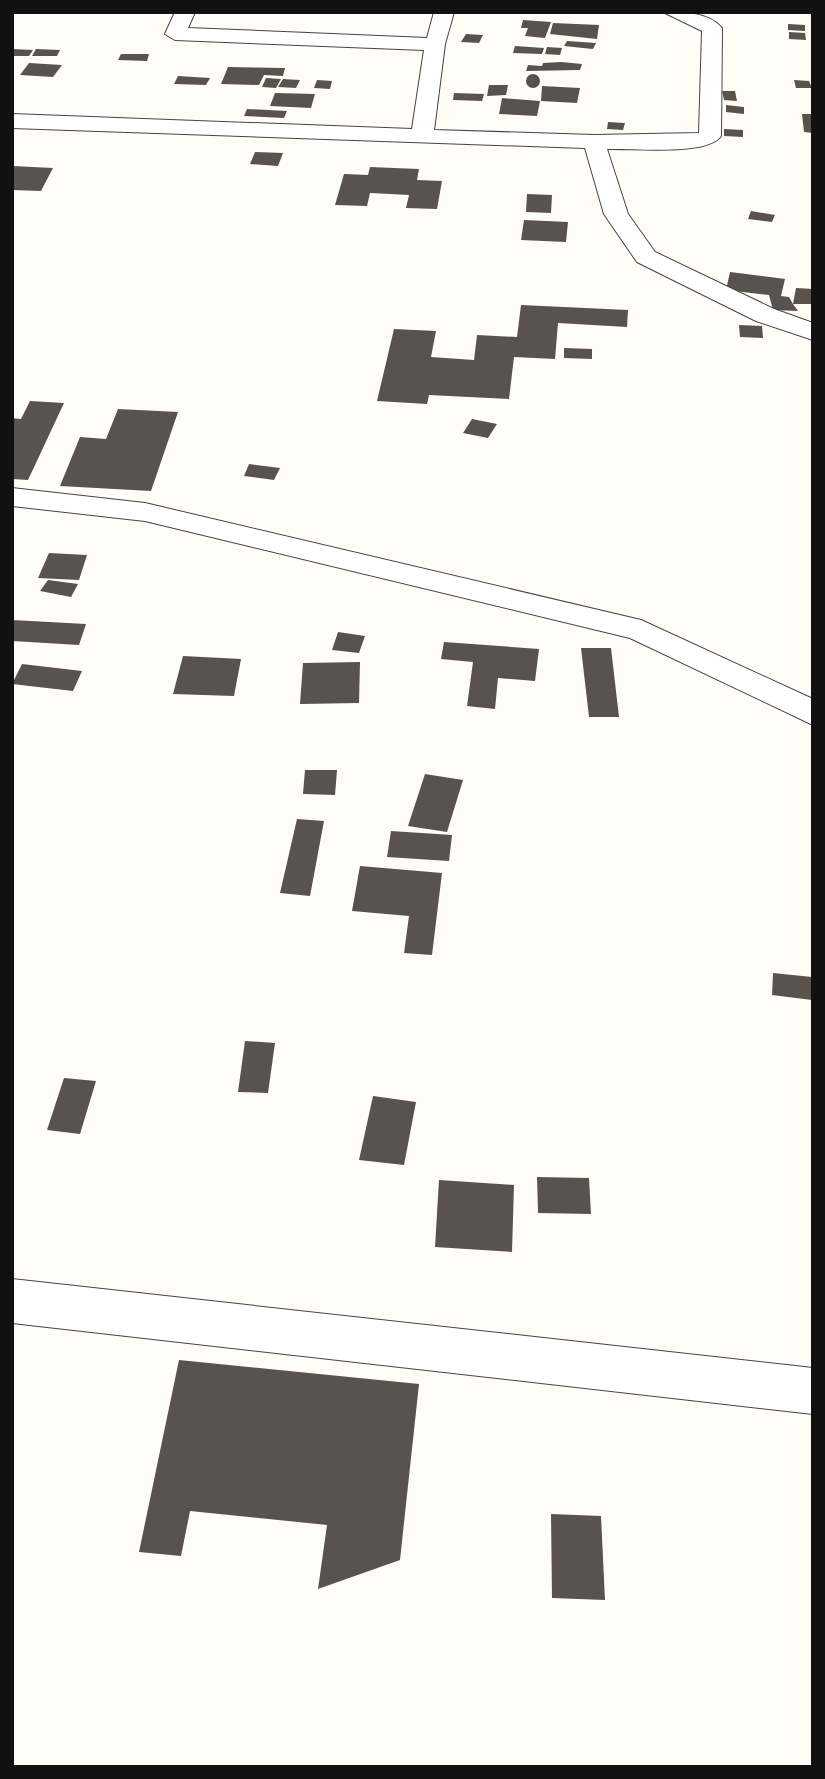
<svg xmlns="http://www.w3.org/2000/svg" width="825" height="1779" font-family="'Crimson Pro',serif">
<rect width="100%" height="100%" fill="#fffdf5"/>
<g fill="#5a524d">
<path d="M523 20 551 22 545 38 525 36 528 28H521Z"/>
<path d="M553 23 599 25 597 39 550 34Z"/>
<path d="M788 24 805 25V31L788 30Z"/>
<path d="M789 32 805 33 806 40 789 39Z"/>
<path d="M466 34 483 35 479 43 461 42Z"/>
<path d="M567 41 596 43 593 49 564 46Z"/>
<path d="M515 46 544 48 542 54 513 53Z"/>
<path d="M547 47 562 48 560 55 545 54Z"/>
<path d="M12 49 33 50 29 56H12Z"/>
<path d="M36 49 60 50 57 56H32Z"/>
<path d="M121 54H149L147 61 118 60Z"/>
<path d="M29 63 62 65 53 77 20 75Z"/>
<path d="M543 63 561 62 582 64 580 70 526 71 528 65 542 66Z"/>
<path d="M228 67 285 68 283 76 264 75 259 85 221 84Z"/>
<circle cx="533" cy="81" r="7"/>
<path d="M178 76 210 78 206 85 174 84Z"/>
<path d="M266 78 281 79 276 88 262 87Z"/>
<path d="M283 79 300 80 296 88 278 87Z"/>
<path d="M317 80 332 81 330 89 314 88Z"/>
<path d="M794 80 809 81 812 88H796Z"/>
<path d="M489 85H508L506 95 487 96Z"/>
<path d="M542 86 580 88 577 103 541 101Z"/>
<path d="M722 91H735L737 101 724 100Z"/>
<path d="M275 93 315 94 311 108 270 106Z"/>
<path d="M454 93 484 94 482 101 453 100Z"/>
<path d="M502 98 540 101 537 116 499 114Z"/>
<path d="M726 105 744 107V114L726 112Z"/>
<path d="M247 109 287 111 284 118 244 116Z"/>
<path d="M802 114H813V133L804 132Z"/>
<path d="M608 122 625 123 623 130 607 129Z"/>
<path d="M724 129 743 130V137L724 136Z"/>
<path d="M255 152 283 153 278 166 250 164Z"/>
<path d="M12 166 53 168 41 191 12 190Z"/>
<path d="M370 167 419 169 417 180 442 181 437 209 406 208 409 195 370 193 367 206 335 205 344 174 368 175Z"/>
<path d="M527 194 552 195 551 213 526 212Z"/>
<path d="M751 211 775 215 772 222 748 219Z"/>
<path d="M524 220 568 222 566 242 521 240Z"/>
<path d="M730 272 785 279 781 296 789 297 793 304 796 288 813 289V304H793L798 311 773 310 769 295 726 290Z"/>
<path d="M521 305 628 310 627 327 558 323 555 359 514 357 509 399 429 395 427 404 377 401 394 329 436 331 431 357 474 360 477 335 517 337Z"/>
<path d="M739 325 762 326 763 338 740 337Z"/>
<path d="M564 348 592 349V359L564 358Z"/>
<path d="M30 401 64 403 28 480 12 479V418L21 419Z"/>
<path d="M118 409 178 412 151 491 60 486 80 437 106 439Z"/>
<path d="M472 419 497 424 488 438 463 433Z"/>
<path d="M249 464 280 468 274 480 244 476Z"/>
<path d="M49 553 87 555 79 580 38 578Z"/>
<path d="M48 580 78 584 71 597 40 591Z"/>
<path d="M12 620 86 624 79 645 12 641Z"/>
<path d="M338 632 365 636 359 653 332 650Z"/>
<path d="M444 642 539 649 535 681 498 678 495 709 467 706 473 662 441 659Z"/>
<path d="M581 648H611L619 717H589Z"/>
<path d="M183 656 241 659 234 696 173 694Z"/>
<path d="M360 662 359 703 300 704 303 663Z"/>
<path d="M22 664 82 671 73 691 12 684Z"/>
<path d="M305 770H337L335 795 303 794Z"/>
<path d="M425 774 463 780 447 832 408 826Z"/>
<path d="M297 819 324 821 310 896 280 893Z"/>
<path d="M391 831 452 835 449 861 387 857Z"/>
<path d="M360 866 442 873 432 955 404 953 409 916 352 911Z"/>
<path d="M773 973 812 977V1000L772 995Z"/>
<path d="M245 1041 275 1043 268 1093 238 1092Z"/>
<path d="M64 1078 96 1081 80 1134 47 1130Z"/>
<path d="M373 1096 416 1102 404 1165 359 1160Z"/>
<path d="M537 1177 589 1178 591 1214 538 1213Z"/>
<path d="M439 1180 514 1185 512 1252 435 1247Z"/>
<path d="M179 1360 419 1384 400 1560 318 1589 327 1525 190 1511 181 1556 139 1552Z"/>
<path d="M551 1514 601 1516 605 1600 552 1598Z"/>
</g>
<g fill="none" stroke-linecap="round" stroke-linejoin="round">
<defs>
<g id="minor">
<path d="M175 12H195L188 28 427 38 434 12H454L445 44 434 130 594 135 699 133 702 31 663 12C682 12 709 12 722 28L721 136C708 156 632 148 607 149L628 214 655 252 774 309 813 323V340L756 321 637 262 604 214 585 148 12 128V114L412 129 424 50 175 40 165 34Z"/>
<path d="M12 488 145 503 641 620 813 699V725L630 638 145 521 12 506Z"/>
<path d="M12 1279 813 1368V1414L12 1323Z"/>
</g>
</defs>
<use href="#minor" stroke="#444" stroke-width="2"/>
<use href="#minor" fill="#fff" fill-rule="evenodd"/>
</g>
<rect width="825" height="1779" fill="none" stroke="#111111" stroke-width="28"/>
</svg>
